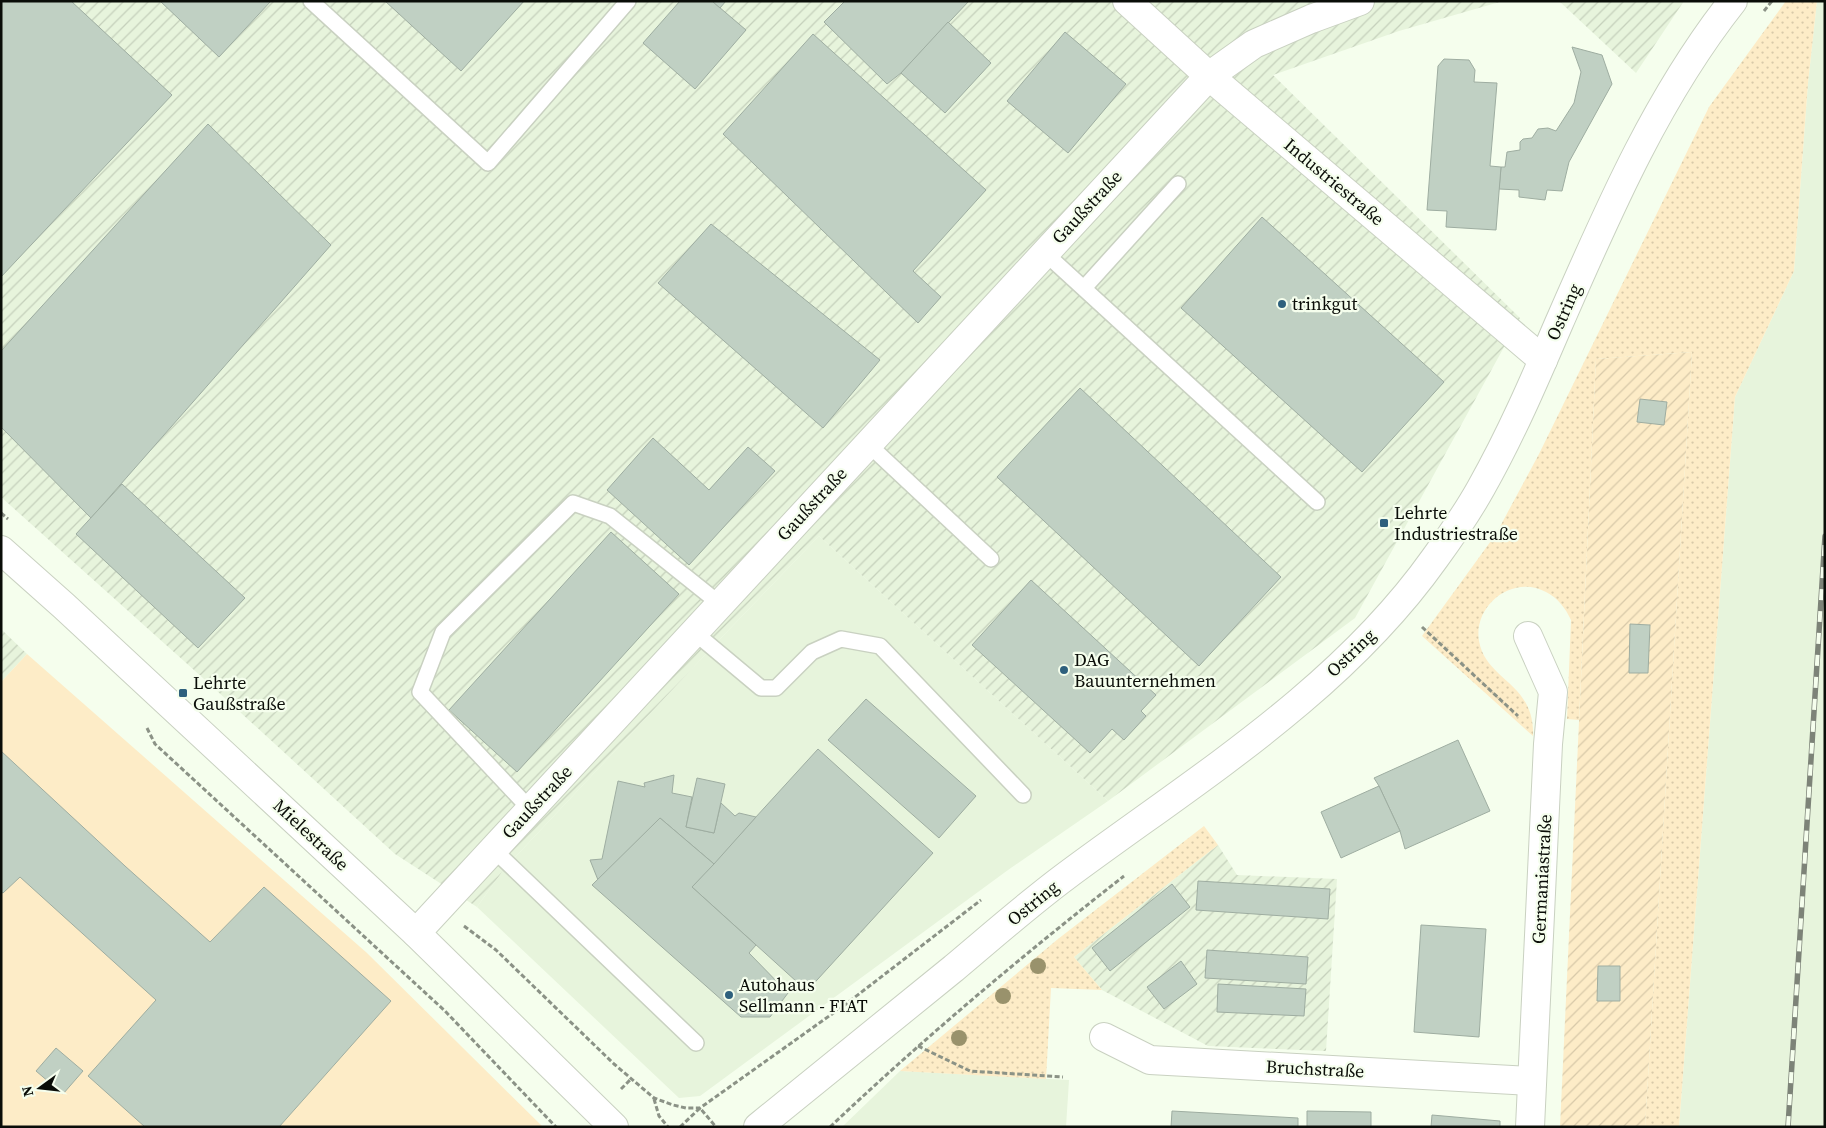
<svg xmlns="http://www.w3.org/2000/svg" width="1826" height="1128" font-family="'Source Serif 4',serif">
<defs>
<pattern id="industrial-furrows" width="10" height="10" patternUnits="userSpaceOnUse" patternTransform="scale(1.25)"><rect width="10" height="10" fill="#e7f4dc"/><path d="M-1 1l2-2M0 10L10 0M9 11l2-2" fill="none" stroke="#c5d0bb"/></pattern>
<pattern id="grass-dots" width="8" height="8" patternUnits="userSpaceOnUse" patternTransform="scale(1.25)"><rect width="8" height="8" fill="#fdecc7"/><path d="M2 2h.1M6 6h.1" fill="none" stroke="#d8c9a9" stroke-width="1.8" stroke-linecap="round"/></pattern>
<pattern id="garden-furrows" width="10" height="10" patternUnits="userSpaceOnUse" patternTransform="scale(1.25)"><rect width="10" height="10" fill="#fdecc7"/><path d="M-1 1l2-2M0 10L10 0M9 11l2-2" fill="none" stroke="#d8c9a9"/></pattern>
</defs>
<rect width="100%" height="100%" fill="#f5feed"/>
<g fill="#e7f4dc">
<path d="M1817 1H1825V1127H1679L1735 397 1794 271 1808 83Z"/>
<path d="M819 536 1108 801 1008 870 700 1096 679 1098 477 907 504 869 721 638Z"/>
<path d="M900 1071 1069 1080 1066 1127H842Z"/>
</g>
<g fill="url(#industrial-furrows)">
<path d="M1 1H1503L1399 31 1273 75 1520 318 1355 618 1108 801 819 536 721 638 504 869 477 907 395 854 204 679 1 497Z"/>
<path d="M1559 1H1684L1636 73Z"/>
<path d="M1 629 27 654 1 682Z"/>
<path d="M1218 845 1237 875 1337 879 1326 1051 1208 1046 1102 990 1074 957Z"/>
</g>
<g fill="url(#grass-dots)">
<path d="M1786 1H1817L1808 83 1794 271 1735 397 1679 1127H1645L1692 352 1596 359 1579 720 1567 719 1571 620C1566 609 1558 598 1546 592 1513 574 1473 605 1479 641 1486 681 1535 682 1533 736L1422 636 1496 534 1539 454 1709 107Z"/>
<path d="M1204 826 1218 845 1074 957 1102 990 1051 988 1046 1079 900 1071 1058 939Z"/>
</g>
<path fill="url(#garden-furrows)" d="M1692 352 1645 1127H1560L1596 359Z"/>
<path fill="#fdecc7" d="M27 654 367 953 543 1127H1V682Z"/>
<g fill="#c0d0c3" stroke="#9eada1">
<path d="M1 1H71L172 95 1 277Z"/>
<path d="M160 1H271L219 57Z"/>
<path d="M385 1H524L461 71Z"/>
<path d="M680 1H712L746 30 695 89 643 43Z"/>
<path d="M712 1H726L720 8Z"/>
<path d="M845 1H969L901 73 887 84 824 22Z"/>
<path d="M948 22 991 63 945 113 901 73Z"/>
<path d="M1065 32 1126 84 1068 153 1007 101Z"/>
<path d="M813 34 986 190 913 271 941 297 918 323 723 134Z"/>
<path d="M1572 47 1602 55 1612 84 1569 162 1562 191 1547 190 1545 200 1519 197V190L1499 189 1501 167H1505L1507 152 1520 150V142L1523 139 1532 138 1538 129 1548 128 1556 131 1574 103 1581 72Z"/>
<path d="M1444 59 1469 60 1475 70 1474 82 1497 83 1490 166 1501 167 1496 230 1446 227 1447 211 1427 210 1438 66Z"/>
<path d="M208 124 331 245 91 518 1 427V351Z"/>
<path d="M1262 217 1444 382 1362 472 1181 308Z"/>
<path d="M711 224 880 360 823 428 658 283Z"/>
<path d="M1080 388 1281 577 1199 666 997 477Z"/>
<path d="M1640 399 1667 402 1664 425 1637 422Z"/>
<path d="M653 438 709 490 748 447 775 471 689 565 607 490Z"/>
<path d="M122 484 245 598 198 648 76 534Z"/>
<path d="M611 532 679 594 517 772 449 710Z"/>
<path d="M1031 580 1156 695 1141 711 1146 716 1124 740 1112 729 1090 753 972 645Z"/>
<path d="M1630 624 1650 625 1648 673H1629Z"/>
<path d="M866 699 976 796 939 838 828 740Z"/>
<path d="M1458 740 1490 811 1405 849 1400 831 1379 786 1374 778Z"/>
<path d="M818 749 933 853 807 991 692 887Z"/>
<path d="M1 751 125 866 210 942 264 887 391 1001 279 1127H145L88 1076 156 1000 20 877 3 893 1 892Z"/>
<path d="M674 775 672 793 692 797 686 827 714 833 721 803 735 816 739 813 756 817 714 864 660 818 598 880 590 860 602 859 618 781 645 787 644 783Z"/>
<path d="M697 778 725 784 714 833 686 827Z"/>
<path d="M1379 786 1400 831 1341 858 1321 812Z"/>
<path d="M660 818 714 864 692 887 756 945 749 953 788 993 770 1017H741L592 885Z"/>
<path d="M1198 881 1330 889 1328 919 1196 910Z"/>
<path d="M1172 884 1190 907 1110 971 1092 948Z"/>
<path d="M1421 925 1486 929 1479 1037 1414 1032Z"/>
<path d="M1207 950 1308 957 1306 984 1205 978Z"/>
<path d="M1181 961 1197 984 1164 1009 1147 987Z"/>
<path d="M1598 966H1620V1001H1597Z"/>
<path d="M1218 984 1306 989 1304 1016 1217 1012Z"/>
<path d="M56 1048 83 1071 63 1094 36 1071Z"/>
<path d="M1172 1111 1298 1118V1127H1171Z"/>
<path d="M1307 1111 1371 1112V1127H1307Z"/>
<path d="M1432 1115 1500 1121V1127H1431Z"/>
</g>
<g fill="none" stroke-linecap="round" stroke-linejoin="round">
<defs>
<g id="lane">
<path d="M311 1 488 163 628 1"/>
<path d="M1045 253 1317 502"/>
<path d="M1084 288 1178 184"/>
<path d="M868 444 991 559"/>
<path d="M694 632 761 688H776L812 652 841 639 880 646 1023 795"/>
<path d="M530 809 420 692 443 632 573 503 610 516 720 604"/>
<path d="M493 849 696 1043"/>
</g>
<g id="street">
<path d="M1127 1 1209 76 1543 360"/>
<path d="M1528 636 1553 692 1548 744 1530 1127"/>
<path d="M416 933 1209 76 1254 44 1311 19 1360 1"/>
<path d="M1104 1037 1150 1060 1532 1081"/>
</g>
<g id="secondary">
<path d="M1 550 64 606 416 933 614 1127"/>
<path d="M758 1127C824 1074 889 1021 954 968 991 937 1027 905 1066 876 1195 780 1340 692 1435 558 1451 536 1467 513 1481 488 1511 435 1535 379 1559 323 1608 211 1657 97 1733 1"/>
</g>
</defs>
<use href="#lane" stroke="#c9d1c1" stroke-width="18"/>
<use href="#street" stroke="#c9d1c1" stroke-width="30"/>
<use href="#secondary" stroke="#c9d1c1" stroke-width="30"/>
<g stroke="#8b9286" stroke-width="3" stroke-dasharray="5 2.5" stroke-linecap="butt">
<path d="M1764 11 1772 1"/>
<path d="M1 513 8 519"/>
<path d="M1422 627 1518 716"/>
<path d="M147 728 155 744 445 1011 556 1127"/>
<path d="M464 926 496 950 614 1064 654 1098 673 1105 686 1108H700L846 1004 981 900"/>
<path d="M918 1046 970 1071 1063 1077"/>
<path d="M621 1089 631 1079"/>
<path d="M654 1099 659 1116 668 1127"/>
<path d="M680 1127 700 1108 716 1127"/>
<path d="M830 1127C924 1038 1023 955 1124 876"/>
</g>
<use href="#lane" stroke="#fff" stroke-width="15"/>
<use href="#street" stroke="#fff" stroke-width="28"/>
<use href="#secondary" stroke="#fff" stroke-width="28"/>
<defs>
<path id="rail" d="M1788 1127 1825 536"/>
</defs>
<use href="#rail" stroke="#7d8378" stroke-width="5.5"/>
<use href="#rail" stroke="#f5feed" stroke-width="4" stroke-dasharray="11" stroke-linecap="butt"/>
</g>
<g fill="#99926c">
<circle cx="1038" cy="966" r="8"/>
<circle cx="1003" cy="996" r="8"/>
<circle cx="959" cy="1038" r="8"/>
</g>
<g fill="#2e607d" stroke="#f5feed" stroke-width="2">
<circle cx="1282" cy="304" r="5"/>
<rect x="1379" y="518" width="10" height="10" rx="2.5"/>
<circle cx="1064" cy="670" r="5"/>
<rect x="178" y="688" width="10" height="10" rx="2.5"/>
<circle cx="729" cy="995" r="5"/>
</g>
<g text-anchor="middle" stroke-width="4.5" stroke-linejoin="round" paint-order="stroke">
<g font-size="18" fill="#0a0d08" stroke="#f5feed">
<text transform="translate(1334 182) rotate(40)" y="6">Industriestraße</text>
<text transform="translate(1087 207) rotate(-47)" y="6">Gaußstraße</text>
<text transform="translate(1564 312) rotate(-66)" y="6">Ostring</text>
<text transform="translate(812 504) rotate(-47)" y="6">Gaußstraße</text>
<text transform="translate(1351 653) rotate(-44)" y="6">Ostring</text>
<text transform="translate(537 802) rotate(-47)" y="6">Gaußstraße</text>
<text transform="translate(311 835) rotate(43)" y="6">Mielestraße</text>
<text transform="translate(1542 879) rotate(-87)" y="6">Germaniastraße</text>
<text transform="translate(1033 903) rotate(-39)" y="6">Ostring</text>
<text transform="translate(1315 1069) rotate(3)" y="6">Bruchstraße</text>
</g>
<g font-size="18" fill="#0a0d08" stroke="#f5feed" text-anchor="start">
<text x="1292" y="310">trinkgut</text>
<text x="1394" y="519">Lehrte<tspan x="1394" dy="21">Industriestraße</tspan></text>
<text x="1074" y="666">DAG<tspan x="1074" dy="21">Bauunternehmen</tspan></text>
<text x="193" y="689">Lehrte<tspan x="193" dy="21">Gaußstraße</tspan></text>
<text x="739" y="991">Autohaus<tspan x="739" dy="21">Sellmann - FIAT</tspan></text>
</g>
</g>
<rect width="1826" height="1128" fill="none" stroke="#0a0d08" stroke-width="5"/>
<g transform="translate(40 1088) rotate(255)" stroke="#f5feed" stroke-width="4" paint-order="stroke">
<path d="M0-4L9 19L0 12L-9 19Z" fill="#0a0d08"/>
<text y="-8" font-size="14" font-weight="bold" text-anchor="middle" fill="#0a0d08">N</text>
</g>
</svg>
